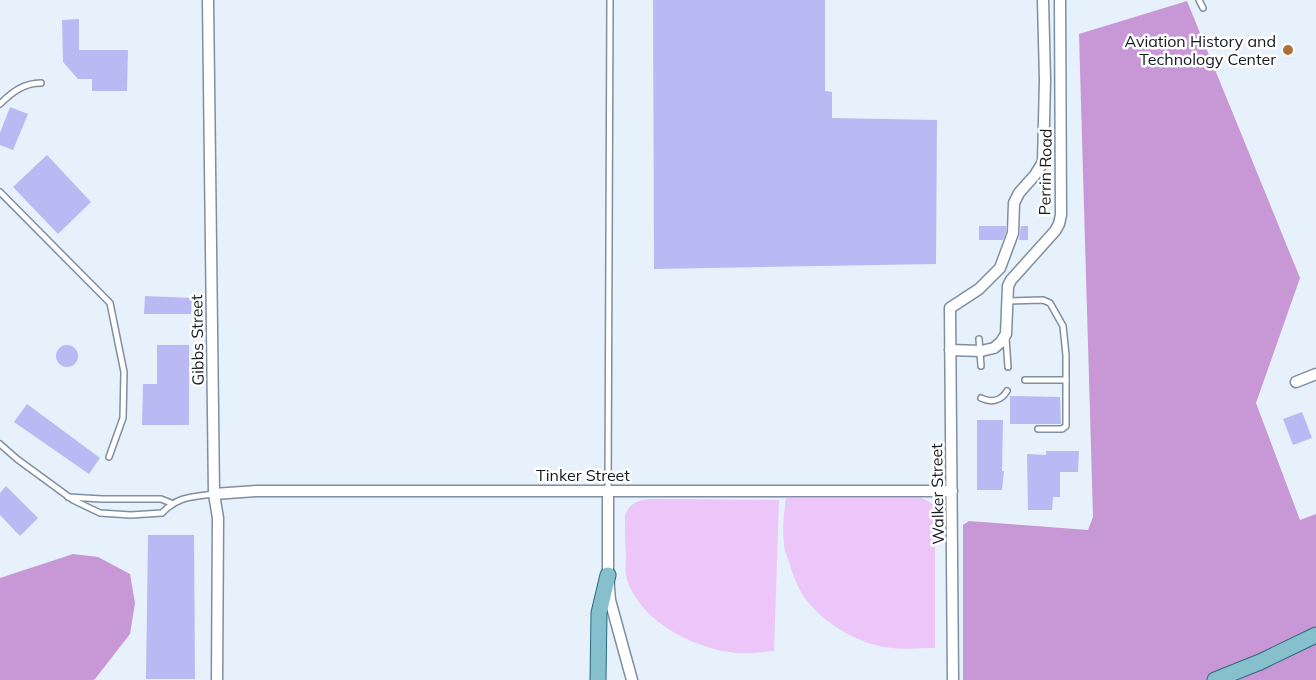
<svg xmlns="http://www.w3.org/2000/svg" width="1316" height="680" font-family="Mulish,sans-serif">
<rect width="100%" height="100%" fill="#e6f1fc"/>
<g fill="#ecc6f8">
<path d="M786 498H921C933 502 939 508 935 521V648C919 648 901 650 884 647 854 642 817 619 801 592 796 583 792 572 789 562 787 556 784 550 784 544 782 529 784 514 786 498Z"/>
<path d="M650 499 779 500 774 651C762 652 749 654 737 653 694 649 638 621 626 576 625 570 626 563 626 557 625 544 625 530 625 516 628 504 638 500 650 499Z"/>
</g>
<g fill="#c798d5">
<path d="M1187 1 1300 278 1256 403 1300 520 1316 514V680H963V525L969 521 1088 530 1093 517 1079 34Z"/>
<path d="M73 554 98 557 130 574 135 603 130 634 95 679 93 680H0V578Z"/>
</g>
<g fill="#b9baf4">
<path d="M653 0H825V91L832 92V118L937 120 936 264 654 269Z"/>
<path d="M79 19V50H128L127 91H92V79H78L63 62 62 20Z"/>
<path d="M10 107 28 114 13 150 0 145V133Z"/>
<path d="M47 155 91 202 58 234 13 187Z"/>
<path d="M979 226H1006V232L1003 240H979Z"/>
<path d="M1021 226H1028V240H1019Z"/>
<path d="M145 296 192 298 191 314H144Z"/>
<path d="M157 345H189V425H142L143 384H157Z"/>
<circle cx="67" cy="356" r="11"/>
<path d="M1010 396 1060 397 1061 424H1010Z"/>
<path d="M27 404 100 458 89 474 14 422Z"/>
<path d="M1302 412 1312 438 1293 445 1283 419Z"/>
<path d="M977 420H1003L1002 471H1004L1002 490H977Z"/>
<path d="M1046 451H1079L1078 472H1060V497H1053L1052 510H1028L1027 454 1046 455Z"/>
<path d="M6 486 38 518 20 536 0 515V493Z"/>
<path d="M148 535H194L195 679H146Z"/>
</g>
<g fill="none" stroke-linecap="round" stroke-linejoin="round">
<defs>
<g id="lane">
<path d="M1199 0 1203 8"/>
<path d="M0 104C12 92 24 83 41 83"/>
<path d="M0 192 110 303 124 372 123 418 109 457"/>
<path d="M1008 301 1043 300 1050 303 1063 326 1066 355V426L1062 429H1038"/>
<path d="M1006 338 1008 367"/>
<path d="M979 339 981 366"/>
<path d="M1025 380H1066"/>
<path d="M981 398C991 403 1001 401 1007 391"/>
<path d="M0 444 17 459 73 500 100 513 131 515 162 513C178 496 192 497 214 494"/>
<path d="M608 490 610 0"/>
<path d="M68 497 102 499H161L171 503"/>
</g>
<g id="street">
<path d="M208 0 214 494 218 518 217 680"/>
<path d="M950 350 981 351 994 348 1001 342 1006 334 1008 286 1011 280 1055 231 1059 224 1061 215 1060 0"/>
<path d="M1296 382 1316 374"/>
<path d="M608 490V575L610 600 632 680"/>
<path d="M214 494 257 491H952"/>
<path d="M953 680 950 308 979 289 1000 268 1013 233 1014 203 1019 193 1035 175 1043 162 1045 80 1043 0"/>
</g>
<g id="primary">
<path d="M598 680 599 613 608 575"/>
<path d="M1215 680 1260 662 1316 635"/>
</g>
</defs>
<use href="#lane" stroke="#7e8fa0" stroke-width="8"/>
<use href="#street" stroke="#7e8fa0" stroke-width="13"/>
<use href="#primary" stroke="#2a6a7a" stroke-width="17"/>
<use href="#lane" stroke="#fff" stroke-width="5"/>
<use href="#street" stroke="#fff" stroke-width="10"/>
<use href="#primary" stroke="#86c0cc" stroke-width="15"/>
</g>
<circle fill="#ad6f34" stroke="#fff" stroke-width="2" cx="1288" cy="50" r="6"/>
<g text-anchor="middle" stroke-width="5" stroke-linejoin="round" paint-order="stroke">
<g font-size="16" fill="#131920" stroke="#fff" text-anchor="end">
<text x="1276" y="47">Aviation History and<tspan x="1276" dy="18">Technology Center</tspan></text>
</g>
<g font-size="16" fill="#131920" stroke="#fff">
<text transform="translate(1045 172) rotate(-89)" y="6">Perrin Road</text>
<text transform="translate(197 340) rotate(-91)" y="6">Gibbs Street</text>
<text x="583" y="481">Tinker Street</text>
<text transform="translate(937 494) rotate(-91)" y="6">Walker Street</text>
</g>
</g>
</svg>
